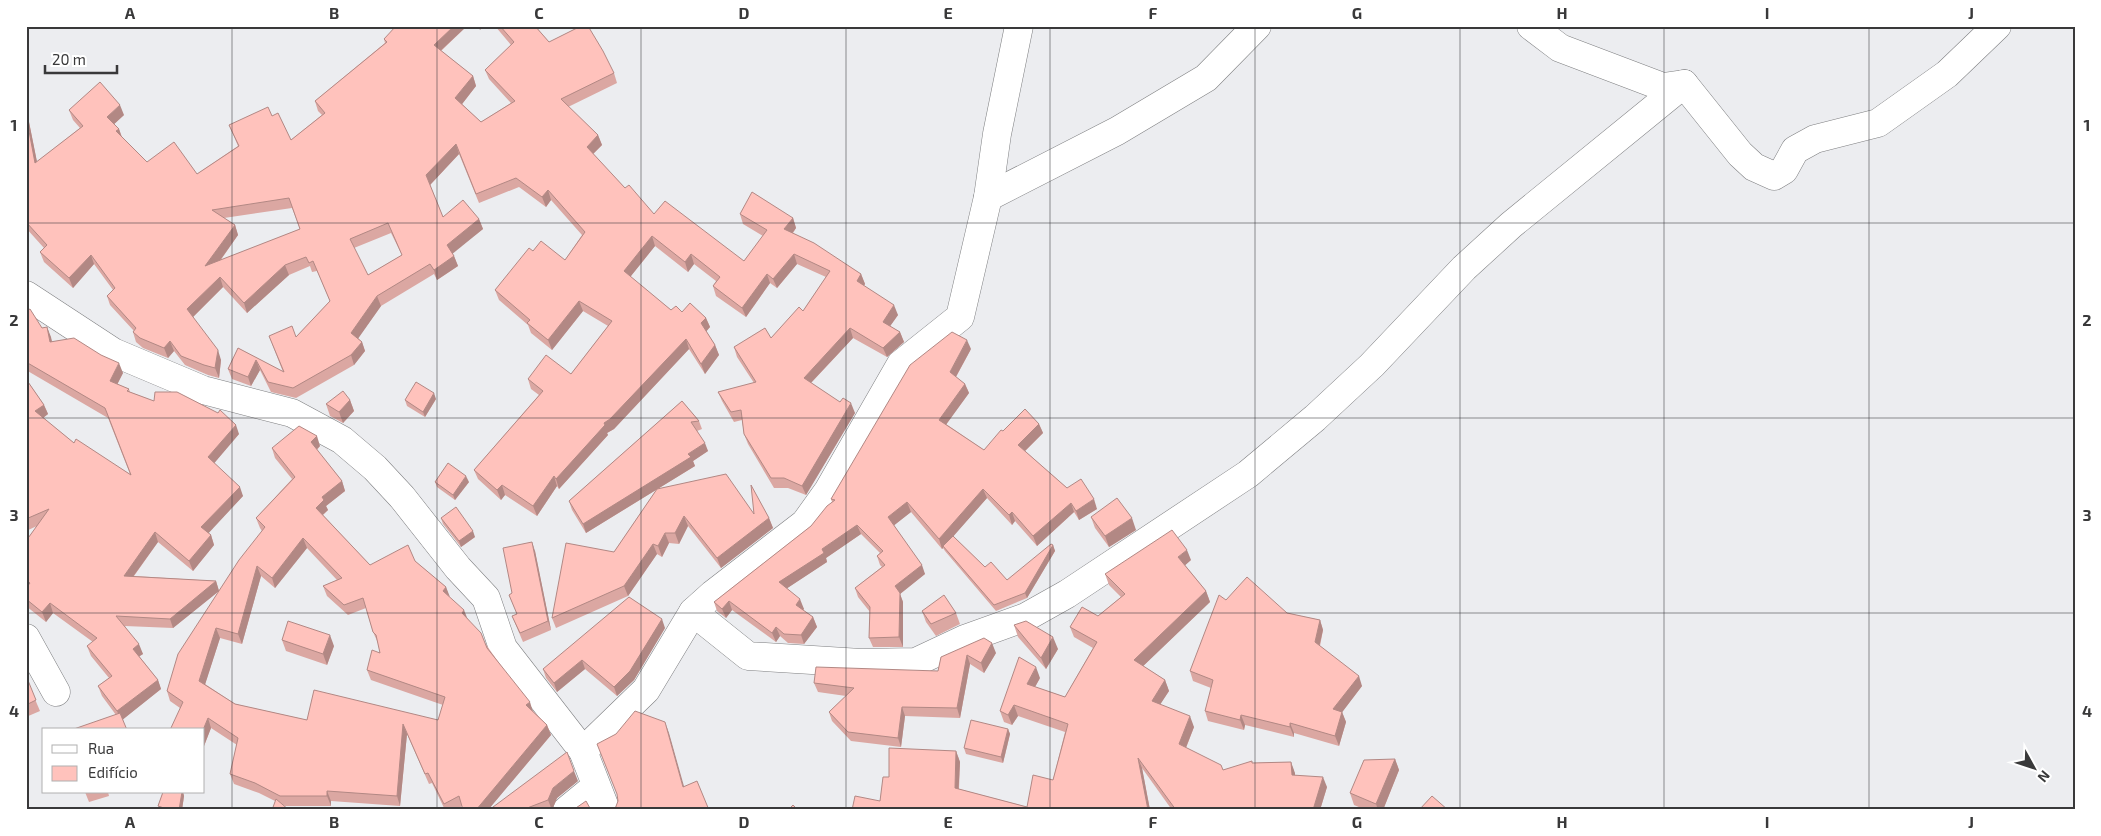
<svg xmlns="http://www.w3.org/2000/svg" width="2101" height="836" font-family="'Exo 2',sans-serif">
<rect width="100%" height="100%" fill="#ecedf0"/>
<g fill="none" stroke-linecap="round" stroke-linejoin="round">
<defs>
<g id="minor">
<path d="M1531 26 1560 48 1663 87 1684 84 1740 154 1754 167 1774 176 1784 170 1795 150 1815 139 1878 123 1947 74 1997 26"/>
<path d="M988 197 1117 131 1206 78 1257 26"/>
<path d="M26 295 113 352 203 390 292 413 342 440 375 468 402 497 458 568 486 598 503 648 583 751 606 810"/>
<path d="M693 612 748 656 861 663 916 662 965 639 1026 617 1067 594 1248 474 1315 418 1372 365 1464 268 1511 225 1684 84"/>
<path d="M26 638 56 692"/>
<path d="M583 751 646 690 693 612 713 594 805 523 828 491 901 364 960 317 988 197 997 134 1019 26"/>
<path d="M567 810 595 787"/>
</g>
</defs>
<use href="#minor" stroke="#7e7f81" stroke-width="29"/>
<use href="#minor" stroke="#fff" stroke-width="28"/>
</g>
<g fill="#dba7a2" fill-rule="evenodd">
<path d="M412 26H467L441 51 473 76 476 86 462 104 481 122 511 103 489 79 485 70 511 45 495 26H535L549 42 614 73 617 83 568 107 598 135 602 145 593 154 625 188 654 214 744 261 763 236 743 224 740 214 793 218 796 228 793 233 861 274 865 284 864 286 898 315 890 326 900 332 904 342 887 357 853 338 811 383 855 413 806 495 788 488H774L748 444 744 434 742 420 734 422 722 401 718 392 754 383 737 357 734 347 771 338 803 311 826 277 797 264 777 288 770 283 746 317 716 296 713 286 716 281 694 264 688 272 655 246 630 277 671 310 706 318 710 327 706 331 715 345 719 355 705 374 689 349 614 429 607 433 608 435 559 489 557 486 537 516 505 495 501 500 478 479 474 470 539 395 531 389 528 379 571 374 608 326 583 311 552 350 531 333 528 325 499 300 495 290 533 251 565 260 582 235 551 200 546 207 519 187 479 203 459 154 430 185 443 217 479 219 483 229 452 253 454 256 458 266 437 280 434 274 381 306 358 338 362 342 365 351 354 365 296 398 271 392 260 370 251 386 232 379 228 369 238 348 283 372 269 336 296 337 330 301 317 271 312 272 310 266 289 275 247 313 223 287 193 317 221 360 219 378 208 375 185 365 174 351 168 358 143 348 136 342 133 332 134 331 110 305 107 296 113 290 94 264 73 288 44 262 40 252 44 248 26 228V114L29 122 37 162 80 128 73 120 69 110 124 115 114 124 119 129 122 137 147 162 197 174 238 146 229 125 272 116 291 140 322 115 318 111 315 101 385 43 384 39ZM292 208 300 229 220 261 238 235 235 225 224 218ZM391 233 402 255 368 275 354 248Z"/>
<path d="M26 311 42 328 47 327 52 342 123 373 117 384 129 389 130 392 239 434 214 463 243 496 208 533 211 535 214 545 193 571 158 542 134 576 216 581 219 591 173 628 125 626 143 654 139 656 158 680 161 689 123 719 116 715 102 696 98 686 109 678 91 656 87 646 93 642 53 613 46 622 26 606V541L37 526 26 531V379L44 405 48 414 43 418 74 443 130 474 108 418 26 370Z"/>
<path d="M971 349 956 377 965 384 969 393 946 424 984 450 1003 431 1039 424 1043 433 1025 451 1067 488 1097 509 1079 520 1074 512 1037 546 1015 521 1012 525 987 498 953 536 985 567 1007 580 1053 545 1055 551 1027 598 996 611 945 551 943 548 942 549 911 512 894 525 925 574 900 594 903 602V647H873L869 638 870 612 858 597 855 588 882 567 880 565 877 556 880 553 861 534 826 558 827 562 787 588 804 609 803 610 813 617 817 627 804 644 788 643 780 636 776 642 732 610 726 618 717 611 714 602 811 526 832 502 831 499Z"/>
<path d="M436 399 425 417 407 406 405 400Z"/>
<path d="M350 400 354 411 343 423 330 416 326 404Z"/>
<path d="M682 401 699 421 702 429 697 431 708 451 693 461 695 466 586 533 572 510 569 501Z"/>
<path d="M320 446 317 450 342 481 345 491 326 506 328 510 323 515 370 565 415 561 446 587 449 597 468 619 533 711 547 725 551 735 488 810H463L462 806 456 810H445L432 783 429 784 407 734 400 806 331 801V806H285L259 793 234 784 230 774 237 745 211 728 204 746V730L180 708 170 701 167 691 262 531 260 528 256 518 292 479 275 458 272 448ZM307 548 337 580 323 586 327 596 348 615 366 608 373 632 378 643 380 653 367 670 371 680 443 705 438 720H307L235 704 205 684 220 638 242 644 261 576 275 588Z"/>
<path d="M435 482H469L455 500 437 487Z"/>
<path d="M657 489 769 518 773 528 721 568 688 526 679 544 669 543 662 557 657 554 628 596 556 628 552 618 614 552Z"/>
<path d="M1091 517 1136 530 1109 547 1095 528Z"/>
<path d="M441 518 475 537 461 547 443 524Z"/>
<path d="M535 551 551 630 523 642 512 616 517 614 509 595 512 593Z"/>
<path d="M1191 560 1185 565 1206 591 1210 602 1143 666 1165 680 1169 691 1160 704 1194 727 1186 748 1223 770 1252 763 1291 762 1295 775 1327 787 1320 810H1172L1142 768 1150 810H852L880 801 889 777 956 751 960 762 959 789 1027 807 1053 780 1065 732 1018 716 1012 725 1004 722 1000 711 1040 678 1035 687 1065 697 1093 648 1074 637 1070 627 1098 616 1121 597 1109 585 1105 574Z"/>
<path d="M1226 600 1287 613 1320 620 1323 630 1320 646 1362 686 1342 712 1346 722 1339 746 1294 733V737L1245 725 1244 730 1208 721 1205 711 1211 688 1193 681 1190 671Z"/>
<path d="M922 611 956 613 960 624 936 636 926 622Z"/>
<path d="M1014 625 1058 649 1046 669 1018 637Z"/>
<path d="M665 628 634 680 617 696 585 669 557 692 546 678 543 669Z"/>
<path d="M282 640 334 646 327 665 286 651Z"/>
<path d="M996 653 984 673 970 664 960 718 905 716 901 747 851 741 832 721 829 712 846 696 818 692 814 683 938 671 941 657Z"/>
<path d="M26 678 40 711 26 717Z"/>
<path d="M1008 729 1010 734 1003 763 966 754 964 748Z"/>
<path d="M1395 759 1399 770 1383 810H1366L1354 805 1350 793Z"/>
<path d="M578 781 557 798 552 810H489Z"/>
<path d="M85 792H108L109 796 89 802Z"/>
<path d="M163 792H183L184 796 182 810H160L158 806Z"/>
</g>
<g fill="#b28884">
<path d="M454 26H467L437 54 434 45Z"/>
<path d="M478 26H484L480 30Z"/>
<path d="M473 76 476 86 459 108 455 98Z"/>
<path d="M120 105 124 115 111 127 107 117Z"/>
<path d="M26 114 29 122 39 172 35 163Z"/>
<path d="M119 129 122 138 116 131Z"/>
<path d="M598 135 602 145 590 157 587 147Z"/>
<path d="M456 144 459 154 430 185 426 175Z"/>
<path d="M548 190 551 200 546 207 542 197Z"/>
<path d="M793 218 796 228 788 239 784 229Z"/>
<path d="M479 219 483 229 451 255 447 245Z"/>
<path d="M235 225 238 235 209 276 205 266Z"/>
<path d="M652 236 655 246 627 281 624 271Z"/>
<path d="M691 254 694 264 688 272 685 262Z"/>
<path d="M794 254 797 264 777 288 773 279Z"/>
<path d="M91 255 94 264 73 288 69 278Z"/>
<path d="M454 256 458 266 437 280 434 270Z"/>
<path d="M285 265 289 275 247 313 244 303Z"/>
<path d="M767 274 770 283 746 317 742 308Z"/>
<path d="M861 274 865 284 860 291 857 281Z"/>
<path d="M220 277 223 287 191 319 187 309Z"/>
<path d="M377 296 381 306 355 343 351 333Z"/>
<path d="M579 301 583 311 552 350 548 340Z"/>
<path d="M894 305 898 315 886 332 883 322Z"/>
<path d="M706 318 710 327 705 333 701 323Z"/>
<path d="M47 327 51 337 54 351 50 342Z"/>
<path d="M850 328 853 338 807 387 804 378Z"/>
<path d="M900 332 904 342 887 357 883 348Z"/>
<path d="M686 339 689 349 614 429 607 433 608 435 559 489 556 479 604 423Z"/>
<path d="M967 340 971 349 953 382 950 372Z"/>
<path d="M170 341 174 351 168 358 164 348Z"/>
<path d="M362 342 365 351 354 365 351 355Z"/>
<path d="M715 345 719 355 705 374 701 364Z"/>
<path d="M218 350 221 360 219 378 215 368Z"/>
<path d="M256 360 260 370 251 386 248 377Z"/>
<path d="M119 363 123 373 114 391 110 381Z"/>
<path d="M965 384 969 393 943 429 939 420Z"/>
<path d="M434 393 436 399 425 417 423 412Z"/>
<path d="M350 400 354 411 343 423 339 412Z"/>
<path d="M851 403 855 413 806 495 802 486Z"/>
<path d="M44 405 48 414 39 421 35 411Z"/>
<path d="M1039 424 1043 433 1022 454 1018 445Z"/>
<path d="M236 425 239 434 211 467 208 457Z"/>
<path d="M317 436 320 446 314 452 311 442Z"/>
<path d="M705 443 708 451 693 461 695 466 586 533 583 524Z"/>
<path d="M466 476 469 482 455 500 453 495Z"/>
<path d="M554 476 557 486 537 516 533 506Z"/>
<path d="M342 481 345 491 326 506 328 510 319 518 316 508 322 497Z"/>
<path d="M502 485 505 495 501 500 497 490Z"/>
<path d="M240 487 243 496 205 537 201 527Z"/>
<path d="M983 489 987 498 944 547 943 546V548L942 549 939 539Z"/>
<path d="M1094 499 1097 509 1079 520 1076 511Z"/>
<path d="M907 502 911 512 892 527 888 517Z"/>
<path d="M1071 503 1074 512 1037 546 1033 536Z"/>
<path d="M1012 512 1015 521 1012 525 1009 515Z"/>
<path d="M684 516 688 526 679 544 675 533Z"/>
<path d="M769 518 773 528 721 568 717 558Z"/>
<path d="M1132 518 1136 530 1109 547 1105 536Z"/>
<path d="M857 525 861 534 826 558 827 562 783 591 779 582 822 549Z"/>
<path d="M473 531 475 537 461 547 459 541Z"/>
<path d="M155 532 158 542 127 585 124 576Z"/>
<path d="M665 533 669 543 662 557 658 546Z"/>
<path d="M211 535 214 545 193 571 189 561Z"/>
<path d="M303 538 307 548 275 588 272 578Z"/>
<path d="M532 542 535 551 551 630 548 621Z"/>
<path d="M653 544 657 554 628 596 624 586Z"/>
<path d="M1053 545 1055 551 1027 598 1025 593Z"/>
<path d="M1187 550 1191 560 1182 568 1178 557Z"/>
<path d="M922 565 925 574 900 594 903 602V647L899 637 895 586Z"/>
<path d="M257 566 261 576 242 644 238 634Z"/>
<path d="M216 581 219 591 173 628 170 619Z"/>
<path d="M446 587 450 597 443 591Z"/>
<path d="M1206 591 1210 602 1138 671 1134 660Z"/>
<path d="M800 599 804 609 799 614 796 605Z"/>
<path d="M729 601 732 610 726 618 722 609Z"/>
<path d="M50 603 53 613 46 622 42 612Z"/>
<path d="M464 610 468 620 462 613Z"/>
<path d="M813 617 817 627 804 644 801 635Z"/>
<path d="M662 619 665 628 634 680 617 696 614 687Z"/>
<path d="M1320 620 1323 630 1318 652 1315 642Z"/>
<path d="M776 627 780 636 776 642 772 633Z"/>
<path d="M216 628 220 638 203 691 199 681Z"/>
<path d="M330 635 334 646 327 665 323 654Z"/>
<path d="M1053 637 1058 649 1046 669 1041 658Z"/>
<path d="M992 643 996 653 984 673 981 663Z"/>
<path d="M139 644 143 654 137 658 133 649Z"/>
<path d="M967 655 970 664 960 718 957 708Z"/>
<path d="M582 660 585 669 557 692 554 683Z"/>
<path d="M1036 667 1040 678 1031 694 1027 684Z"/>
<path d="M1359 676 1362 686 1337 719 1333 709Z"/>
<path d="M158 680 161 689 121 721 117 711Z"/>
<path d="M1165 680 1169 691 1156 711 1152 701Z"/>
<path d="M530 702 533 712 526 705Z"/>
<path d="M1014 705 1018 716 1012 725 1008 715Z"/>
<path d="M902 707 905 716 901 747 898 738Z"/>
<path d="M1342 712 1346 722 1339 746 1335 736Z"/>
<path d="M1241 715 1245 725 1244 730 1240 720Z"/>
<path d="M1190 716 1194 727 1183 755 1179 744Z"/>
<path d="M208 718 211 728 204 746V730H203Z"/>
<path d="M665 722 669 733 687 797 683 787Z"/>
<path d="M1290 723 1294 733V737L1290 727Z"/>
<path d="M403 724 407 734 400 806 397 796Z"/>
<path d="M547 725 551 735 488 810H476Z"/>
<path d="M1008 729 1010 734 1003 763 1001 757Z"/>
<path d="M956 751 960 762 958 799 955 788Z"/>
<path d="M1138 758 1142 768 1150 810H1148Z"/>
<path d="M1395 759 1399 770 1383 810H1378L1376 804Z"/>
<path d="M1291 762 1295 773V786L1292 775Z"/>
<path d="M574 771 578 781 557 798 552 810 548 800 553 788Z"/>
<path d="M1323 777 1327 787 1320 810H1313Z"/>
<path d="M327 791 331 801V806L327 796Z"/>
<path d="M182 792H183L184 796 182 810H179Z"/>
</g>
<g fill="#ffc2bc" stroke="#b28884" fill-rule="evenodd">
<path d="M396 26H410L411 27 412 26H454L434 45 473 76 455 98 481 122 515 101 485 70 514 42 500 26H535L549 42 581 26H588L603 51 614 73 561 99 598 135 587 147 625 188 629 185 654 214 665 201 744 261 767 230 740 214 752 192 793 218 784 229 814 243 861 274 857 281 894 305 883 322 900 332 883 348 850 328 804 378 840 402 843 398 851 403 802 486 784 478H771L744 434 741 410 731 412 718 392 756 382 734 347 765 328 771 338 799 307 803 311 830 271 794 254 773 279 767 274 742 308 713 286 720 277 691 254 685 262 652 236 624 271 671 310 676 306 682 312 690 303 706 318 701 323 715 345 701 364 686 339 610 419 604 423 605 425 556 479 554 476 533 506 502 485 497 490 474 470 543 391 528 379 546 355 571 374 612 321 579 301 548 340 527 323 530 320 495 290 529 248 533 251 541 241 565 260 585 232 548 190 542 197 516 178 476 194 456 144 426 175 443 217 463 200 479 219 447 245 454 256 434 270 430 264 377 296 351 333 362 342 351 355 293 388 268 382 256 360 248 377 228 369 238 348 284 372 269 336 292 326 296 337 330 301 313 261 309 263 306 257 285 265 244 303 220 277 187 309 218 350 215 368 204 365 181 356 170 341 164 348 140 338 133 332 136 328 107 296 115 288 91 255 69 278 40 252 47 245 26 222V115L35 163 83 126 69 110 100 82 120 105 107 117 119 129 116 131 147 162 174 142 197 174 239 146 229 125 268 107 272 116 278 113 291 140 325 113 315 101 387 42 384 39ZM289 198 300 229 205 266 235 225 212 210ZM388 223 402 255 368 275 350 239Z"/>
<path d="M30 309 42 328 47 327 50 342 74 338 101 355 119 363 110 381 129 389 127 391 154 401 155 392H177L218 413 220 410 236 425 208 457 240 487 201 527 211 535 189 561 155 532 124 576 216 581 170 619 116 616 139 644 133 649 158 680 117 711 98 686 112 676 87 646 97 638 50 603 42 612 26 599V588L30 583 26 580V541L49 509 26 519V379L44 405 35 411 74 443 76 439 131 475 105 408 26 362V311Z"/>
<path d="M952 332 967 340 950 372 965 384 939 420 984 450 1001 430 1003 431 1025 409 1039 424 1018 445 1067 488 1081 479 1094 499 1076 511 1071 503 1033 536 1012 512 1009 515 983 489 939 539 907 502 888 517 922 565 895 586 900 593 899 637 869 638 870 607 855 588 885 565 877 556 883 551 857 525 822 549 824 553 779 582 800 599 796 605 813 617 801 635 784 634 776 627 772 633 729 601 722 609 714 602 811 526 827 506 835 500 831 499 910 365Z"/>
<path d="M416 382 434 393 423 412 405 400Z"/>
<path d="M343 391 350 400 339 412 326 404Z"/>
<path d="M682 401 699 421 691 422 705 443 688 454 691 457 583 524 569 501Z"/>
<path d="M299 426 317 436 311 442 342 481 322 497 324 500 316 508 370 565 408 545 415 561 446 587 443 591 464 610 462 613 481 633 487 648 530 702 526 705 547 725 476 810H463L459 796 444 804 428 773 425 774 403 724 397 796 327 791V796H280L255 783 230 774 238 738 208 718 203 730H170L183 702 167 691 178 654 239 560 265 527 256 518 295 477 272 448ZM303 538 342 578 323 586 344 605 363 598 373 632 376 635 380 653 372 650 367 670 445 697 438 720 314 690 307 720 235 704 199 681 216 628 238 634 257 566 272 578Z"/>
<path d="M448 463 466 476 453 495 435 482Z"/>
<path d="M726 474 754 514 751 485 769 518 717 558 684 516 675 533H665L658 546 653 544 624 586 552 618 566 543 614 552 657 489Z"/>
<path d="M1117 498 1132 518 1105 536 1091 517Z"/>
<path d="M456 507 473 531 459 541 441 518Z"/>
<path d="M1172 530 1187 550 1178 557 1206 591 1134 660 1165 680 1152 701 1190 716 1179 744 1221 765 1223 770 1252 761V763L1291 762 1292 775 1323 777 1313 810H1176L1138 758 1148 810H852L855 796 880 801 883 777H889V748L956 751 955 788 1027 807 1033 775 1053 780 1068 724 1014 705 1008 715 1000 711 1019 657 1036 667 1027 684 1065 697 1097 642 1070 627 1082 607 1098 616 1125 594 1105 574Z"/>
<path d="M953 536 985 567 991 562 1007 580 1051 544 1053 545 1025 593 994 605 943 546Z"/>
<path d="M532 542 548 621 520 633 512 616 517 614 509 595 512 593 503 548Z"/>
<path d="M1247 577 1287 613 1320 620 1315 642 1359 676 1333 709 1342 712 1335 736 1290 723V727L1241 715 1240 720 1205 711 1213 680 1190 671 1219 595 1226 600Z"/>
<path d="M944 595 956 613 931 624 922 611Z"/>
<path d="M629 597 662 619 630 671 614 687 582 660 554 683 543 669Z"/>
<path d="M288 621 330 635 323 654 282 640Z"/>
<path d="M1026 621 1053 637 1041 658 1014 625Z"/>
<path d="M984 638 992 643 981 663 967 655 957 708 902 707 898 738 848 732 829 712 854 688 814 683 816 667 938 671 941 657Z"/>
<path d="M26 678H27L36 700 26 705Z"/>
<path d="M635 711 665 722 683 787 697 781 709 810H613L615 809 618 801 617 794 597 744 616 734Z"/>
<path d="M120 713 127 730H71Z"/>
<path d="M971 720 1008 729 1001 757 964 748Z"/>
<path d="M567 752 574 771 553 788 548 800 522 810H489Z"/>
<path d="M1395 759 1376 804 1350 793 1364 760Z"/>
<path d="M163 792H182L179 810H170L158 806Z"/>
<path d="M1432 796 1448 810H1419Z"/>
<path d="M276 799 289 810H272Z"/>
<path d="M586 801 591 810H573Z"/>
<path d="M793 805 798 810H788Z"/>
</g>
<path fill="none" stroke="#39393a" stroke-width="1" stroke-opacity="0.55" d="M232 26V810M437 26V810M641 26V810M846 26V810M1050 26V810M1255 26V810M1460 26V810M1664 26V810M1869 26V810M26 223H2075M26 418H2075M26 613H2075"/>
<rect width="2101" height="836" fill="none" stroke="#ffffff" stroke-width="55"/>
<rect x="42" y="728" width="162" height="65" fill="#ffffff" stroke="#b0b0b0"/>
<rect x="52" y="745" width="25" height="8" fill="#ffffff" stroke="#b0b0b0"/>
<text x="88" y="754" font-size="15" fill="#39393a">Rua</text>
<rect x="52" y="766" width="25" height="15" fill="#ffc2bc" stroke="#b0b0b0"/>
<text x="88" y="778" font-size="15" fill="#39393a">Edifício</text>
<g transform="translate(2034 768) rotate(130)" stroke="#ffffff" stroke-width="4" paint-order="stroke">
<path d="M0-4L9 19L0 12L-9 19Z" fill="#39393a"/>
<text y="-8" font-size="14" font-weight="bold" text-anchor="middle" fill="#39393a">N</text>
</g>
<path d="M45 65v8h72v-8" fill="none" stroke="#39393a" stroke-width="2.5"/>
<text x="52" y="65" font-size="15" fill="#39393a" stroke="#ffffff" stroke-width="4" paint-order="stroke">20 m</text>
<rect x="28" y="28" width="2046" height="780" fill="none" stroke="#39393a" stroke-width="2"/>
<g font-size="16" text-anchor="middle" font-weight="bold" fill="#39393a">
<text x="130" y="19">A</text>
<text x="334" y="19">B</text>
<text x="539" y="19">C</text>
<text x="744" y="19">D</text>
<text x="948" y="19">E</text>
<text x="1153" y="19">F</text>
<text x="1357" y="19">G</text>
<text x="1562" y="19">H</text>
<text x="1767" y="19">I</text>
<text x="1971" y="19">J</text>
<text x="14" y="131">1</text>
<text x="2087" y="131">1</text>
<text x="14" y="326">2</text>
<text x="2087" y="326">2</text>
<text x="14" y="521">3</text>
<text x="2087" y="521">3</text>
<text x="14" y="717">4</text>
<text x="2087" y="717">4</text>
<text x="130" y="828">A</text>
<text x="334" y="828">B</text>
<text x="539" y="828">C</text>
<text x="744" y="828">D</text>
<text x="948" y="828">E</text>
<text x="1153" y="828">F</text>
<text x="1357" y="828">G</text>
<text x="1562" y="828">H</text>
<text x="1767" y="828">I</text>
<text x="1971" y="828">J</text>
</g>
</svg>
